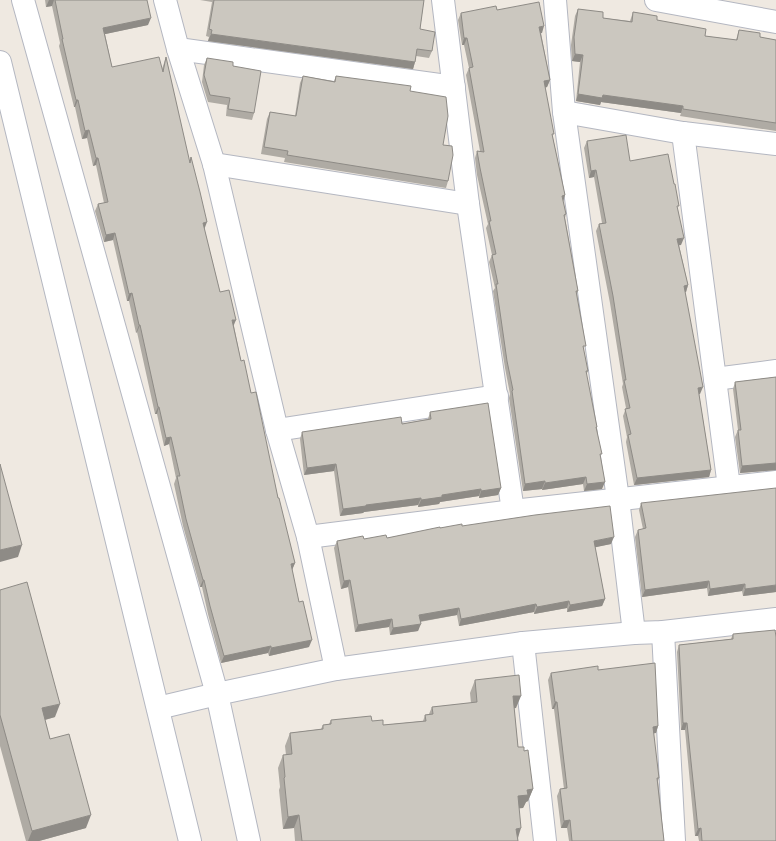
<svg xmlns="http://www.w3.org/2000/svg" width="776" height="841" font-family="'Source Sans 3',sans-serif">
<rect width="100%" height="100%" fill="#efe9e1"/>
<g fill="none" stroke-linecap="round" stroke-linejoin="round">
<defs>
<g id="minor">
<path d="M23 0 217 694 249 841"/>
<path d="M165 0 178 49 214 164 277 430 308 537 336 669"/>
<path d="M443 0 468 204 513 511"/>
<path d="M555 0 564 112 618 499 634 633"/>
<path d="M656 0 776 22"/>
<path d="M178 49 454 87"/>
<path d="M0 62 190 841"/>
<path d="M564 112 683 133 776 144"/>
<path d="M683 133 729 487"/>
<path d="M214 164 468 204"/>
<path d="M715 379 776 371"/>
<path d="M277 430 497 396"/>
<path d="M308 537 513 511 776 482"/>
<path d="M663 632 674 841"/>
<path d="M523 643 545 841"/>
<path d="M158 708 217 694 336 669 523 643 634 633 663 632 776 619"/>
</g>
</defs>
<use href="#minor" stroke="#b4b7c1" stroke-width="24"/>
<use href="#minor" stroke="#fff" stroke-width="22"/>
</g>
<g fill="#afaba4">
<path d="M45 0H147L148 25 105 34 112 67 162 69 166 57 189 162 191 157 204 228 220 292 234 326 241 361 251 393 295 563 292 570 309 647 269 656 268 653 221 663 208 614 202 587H200L183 526 174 484 176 478 169 444 164 446 157 414H155L137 332 136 333 129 301H127L113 240 104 242 95 211 98 204 104 203 96 165 93 166 87 138 82 139 75 107H74L59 46 60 43 52 6 46 7Z"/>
<path d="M200 0H424L420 29 432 51 429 58 416 56 415 62 413 69 208 41 209 37 206 36 212 2Z"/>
<path d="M578 9 603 18 630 21 633 12 705 36 736 40 739 30 760 37 776 40V131L680 116 681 113 601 102 600 105 576 101 580 62 572 61 571 45 575 16Z"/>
<path d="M497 10 542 33H541L550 80 547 87 545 88 553 138 565 195 563 201 566 214 565 218 578 291 577 294 584 351 588 371 586 375 597 428 600 457 602 489 584 491 583 484 542 490V489L523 491 509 398 510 394 505 368 493 291 495 288 489 262 492 255 486 228 488 224 477 175 475 158 477 151H480L466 75 469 68 464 45H462L458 20 461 13Z"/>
<path d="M207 58 233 66 254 113 252 120 226 116 227 105 208 102 202 82 204 65Z"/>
<path d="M303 76 334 81 336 76 410 91 443 145 448 181 446 188 284 162 285 158 261 154 267 119 270 112 295 116 300 83Z"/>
<path d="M587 141 630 161 678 210 681 245H679L688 285 686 292H685L700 394H699L711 470 709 477 634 485 626 442 627 437 623 416 626 408 622 387 623 384 610 303 596 231 599 224 602 223 594 177 589 178 584 148Z"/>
<path d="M776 377V470L740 473 735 437 738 430 733 389 735 382Z"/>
<path d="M430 412 501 488 498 495 479 498V496L440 502 439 504 418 507V505L364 512 363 513 340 516 334 471 304 475 300 439 302 432 402 424 428 419Z"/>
<path d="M641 503 776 592 743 596 742 591 708 596 707 588 642 597 635 537 638 530 643 529 639 510Z"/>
<path d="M462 526 611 544 595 547 605 599 602 606 567 612V608L534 614V612L459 626 457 615 420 622 418 631 390 635 389 627 355 632 348 587 341 589 334 548 337 541 387 538 440 528Z"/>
<path d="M0 590 55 717 45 720 50 739 86 828 39 841H26L0 746Z"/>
<path d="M733 634 776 841H699L698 836H695L685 730H681L677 652 679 645 731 639Z"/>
<path d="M598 670 658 726 656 733H653L659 778 658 781 664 841H569L567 828H561L557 796 560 789H564L554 709H552L548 680 551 673Z"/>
<path d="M475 680 516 708H514L518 747 524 751 533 789 528 801 526 802 523 808H519L518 841H295L294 828 283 829 279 790 280 787 278 768 283 755H286L285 746 290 733 321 729 323 725 329 724 331 720 372 721 383 725 423 721 425 715 429 714 432 707 471 703 470 693Z"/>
</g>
<g fill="#8e8b86">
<path d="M49 0H54L52 6 46 7Z"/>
<path d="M151 18 148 25 101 35 103 28Z"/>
<path d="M544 26 542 33 537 34 539 27Z"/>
<path d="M211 34 415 62 413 69 208 41Z"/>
<path d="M464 38H467L464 45H462Z"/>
<path d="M575 54 583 55 580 62 572 61Z"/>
<path d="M550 80 547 87 541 88 544 81Z"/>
<path d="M578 94 603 95 683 106 681 113 601 102 600 105 576 101Z"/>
<path d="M76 100H78L75 107H74Z"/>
<path d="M89 130 87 138 82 139 85 131Z"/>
<path d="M96 158H98L96 165 93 166Z"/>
<path d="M596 170 594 177 589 178 591 171Z"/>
<path d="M565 195 563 202 562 196Z"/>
<path d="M207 222 204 230 203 223Z"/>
<path d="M115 233 113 240 104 242 106 235Z"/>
<path d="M684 238 681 245 675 246 677 239Z"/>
<path d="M688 285 686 292 681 293 684 286Z"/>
<path d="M132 293 129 301H127L129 294Z"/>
<path d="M232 320H236L233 327Z"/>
<path d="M139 325H140L137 332 136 333Z"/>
<path d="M703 387 700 394 696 395 698 388Z"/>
<path d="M158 407H159L157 414H155Z"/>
<path d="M171 437 169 444 164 446 166 438Z"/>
<path d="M776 463V470L740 473 742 466Z"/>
<path d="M336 464 334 471 304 475 307 468Z"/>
<path d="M711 470 709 477 634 485 637 478Z"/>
<path d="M586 477 583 484 542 490 545 483Z"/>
<path d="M545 481 542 489 523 491 525 484Z"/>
<path d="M605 482 602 489 584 491 587 484Z"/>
<path d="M501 488 498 495 479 498 481 491Z"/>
<path d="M481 489 479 496 440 502 439 504 418 507 421 500 442 495Z"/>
<path d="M421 498 418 505 364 512 363 513 340 516 343 509 366 505Z"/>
<path d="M614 537 611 544 592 548 594 541Z"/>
<path d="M22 545 18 557 0 562V550Z"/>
<path d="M295 563 292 570 291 564Z"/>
<path d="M203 580H204L202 587H200Z"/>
<path d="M350 580 348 587 341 589 344 581Z"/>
<path d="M709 581 707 588 642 597 645 590Z"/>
<path d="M745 584 742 591 708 596 710 589Z"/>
<path d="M776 585V592L743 596 745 589Z"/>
<path d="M605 599 602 606 567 612 570 605Z"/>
<path d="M569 601 567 608 534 614 537 607Z"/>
<path d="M536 604 534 612 459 626 461 619Z"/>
<path d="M459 608 457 615 417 622 419 615Z"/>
<path d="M392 619 389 627 355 632 358 625Z"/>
<path d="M421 624 418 631 390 635 393 628Z"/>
<path d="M312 640 309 647 269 656 271 648Z"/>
<path d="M271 646 268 653 221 663 224 656Z"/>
<path d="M513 696H521L516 708 508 709Z"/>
<path d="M555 702H557L554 709H552Z"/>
<path d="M60 704 55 717 37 722 42 708Z"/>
<path d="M683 723H687L685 730H681Z"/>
<path d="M658 726 656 733 650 734 653 727Z"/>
<path d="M533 789 528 801 526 802 523 808 513 809 518 796 527 790Z"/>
<path d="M91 815 86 828 39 841H28L32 831Z"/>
<path d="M299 815 294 828 283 829 288 817Z"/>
<path d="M570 820 567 828H561L564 821Z"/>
<path d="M521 828 517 841 516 829Z"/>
<path d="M701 828 698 836H695L698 829Z"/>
</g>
<g fill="#cbc7bf" stroke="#8e8b86">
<path d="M55 0H147L151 18 103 28 112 67 159 57 163 72 166 57 190 163 191 157 200 192 207 222 203 223 220 292 229 290 236 320H232L241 361 244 360 251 393 256 392 278 498H279L295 563 291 564 299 602 303 601 312 640 271 648V646L224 656 210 606 204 580H203L186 519 177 476H180L171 437 166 438 159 407H158L140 325H139L132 293 129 294 115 233 106 235 98 204 108 202 98 158H96L89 130 85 131 78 100H76L62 39H63Z"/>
<path d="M214 0H424L420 29 435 32 432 51 417 49 415 62 211 34 212 30 209 29Z"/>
<path d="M539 2 544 26 539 27 550 80 544 81 554 134H552L565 195 562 196 566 214 564 215 578 291H576L586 346H583L588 371H586L597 427H596L602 454H600L605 482 587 484 586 477 545 483V481L525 484 512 391 513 390 507 361 496 284H498L492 255 496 254 489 221H491L480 168 477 151 484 152 469 68 473 67 467 38H464L461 13 496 6 497 10Z"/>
<path d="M578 9 603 12V18L632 22 633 12 657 16V20L706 29 705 36 737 40 739 30 760 33V37L776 40V123L683 109V106L603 95 602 98 578 94 583 55 575 54 574 37Z"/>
<path d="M207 58 233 62V66L261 71 254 113 228 109 230 98 210 95 204 75Z"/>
<path d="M303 76 335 82 336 76 411 86 410 91 446 97 448 116 443 145 452 146 453 155 448 181 287 155 288 151 264 147 270 112 296 116Z"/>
<path d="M626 135 630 161 668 154 674 184H675L679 206H677L684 238 677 239 688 285 684 286 703 387 698 388 711 470 637 478 628 435 631 434 625 409 630 408 624 380H626L613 296 599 224 606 223 596 170 591 171 587 141Z"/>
<path d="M776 377V463L742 466 738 430H741L735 382Z"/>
<path d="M488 403 501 488 481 491V489L442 495V497L421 500V498L366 505V506L343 509 336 464 307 468 302 432 401 417 402 424 431 419 430 412Z"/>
<path d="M0 464 22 545 0 550Z"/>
<path d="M776 488V585L745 589V584L710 589 709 581 645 590 638 530 646 528 641 503Z"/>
<path d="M610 506 614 537 594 541 605 599 570 605 569 601 537 607 536 604 461 619 459 608 419 615 421 624 393 628 392 619 358 625 350 580 344 581 337 541 363 536 364 539 386 535 387 538 440 527V528L462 524V526L535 515Z"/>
<path d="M27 582 60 704 42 708 50 739 69 734 91 815 32 831 0 715V590Z"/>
<path d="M775 630 776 637V841H702L701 828 698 829 687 723H683L679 645 733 639V634Z"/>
<path d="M655 663 658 726 653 727 659 778H657L664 841H572L570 820 564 821 560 789 567 788 557 702H555L551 673 598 666V670Z"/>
<path d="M519 675 521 696H513L518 747H524V751L528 750 533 789 527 790 528 795 518 796 521 828 516 829 518 841H302L299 815 288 817 284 778 285 777 283 755 292 754 290 733 323 729V725L331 724V720L371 716 372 721 383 720V725L426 721 425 715 433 714 432 707 477 702 475 680Z"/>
</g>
</svg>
